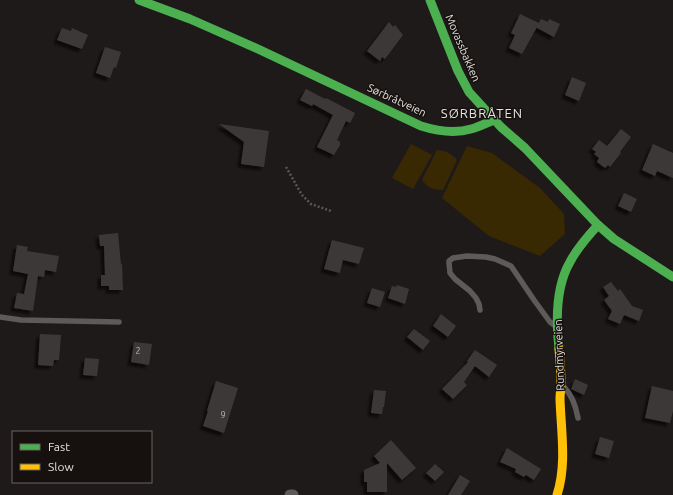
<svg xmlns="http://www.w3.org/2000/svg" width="673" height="495" font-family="Ubuntu,sans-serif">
<defs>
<filter id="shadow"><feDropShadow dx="-3.5" dy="3.5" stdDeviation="1" flood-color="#0009"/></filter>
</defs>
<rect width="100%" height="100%" fill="#1e1a19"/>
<g fill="#392903">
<path d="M411 144 432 155 413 189 392 178Z"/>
<path d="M467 146 492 153 540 188 564 214 565 234 540 256 489 236 442 198Z"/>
<path d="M437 150C446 151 451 153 457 160L443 190C432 189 429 189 422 180Z"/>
</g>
<g fill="#3c3938" filter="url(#shadow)">
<path d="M520 14 539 23 541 19 548 22 549 19 560 24 554 37 537 28V27L522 54 509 48 515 35 511 33Z"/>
<path d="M389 22 393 27 395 25 403 35 385 59 382 57 380 61 367 51Z"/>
<path d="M62 28 71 31 72 28 88 35 82 49 57 40Z"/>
<path d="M105 47 121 52 116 68 114 67 110 78 96 73Z"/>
<path d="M572 77 586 83 579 101 565 95Z"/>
<path d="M306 89 325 99 326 98 355 113 350 123 346 121 337 140 340 142V145L334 155 317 147 333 115 313 104 312 106 300 100Z"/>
<path d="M219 124 269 131 264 167 241 164 244 142Z"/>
<path d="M621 129 631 137 620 152 621 153 610 167 608 165 605 168 597 162 599 158 594 154 596 152 592 149 599 140 607 146Z"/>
<path d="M653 144 673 153V178L657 171 655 176 642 170Z"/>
<path d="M624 193 637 199 631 212 618 206Z"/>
<path d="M118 233 121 265 122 263 123 290H109V286H101V275H105L104 246H100L99 235Z"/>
<path d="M332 240 364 248 359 264 343 260 340 273 324 269Z"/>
<path d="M17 245 28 247 27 251 59 256 56 272 45 270 44 277 38 276 33 311 14 308 17 293 24 294 28 274 13 271Z"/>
<path d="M611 282 618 291 620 289 632 306 643 310 639 321 624 315 620 324 608 319 612 311 604 300 609 296 603 287Z"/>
<path d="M397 285 409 289 405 304 388 298 392 286 396 287Z"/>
<path d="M372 288 385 292 380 307 367 303Z"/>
<path d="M441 314 456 326 448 337 433 326Z"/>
<path d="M414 329 430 341 423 350 407 337Z"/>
<path d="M40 334 61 335 59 360H54L53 366 38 365Z"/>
<path d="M134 342 152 344 149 365 131 362Z"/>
<path d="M475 350 497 365 489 377 475 366 464 382 467 385 453 399 442 389 468 362 467 361Z"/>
<path d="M85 358 99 359 97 376 83 375Z"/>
<path d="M575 379 588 385 584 395 571 389Z"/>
<path d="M216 381 238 388 224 433 203 426 208 411H207Z"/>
<path d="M652 386 673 391V411L670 423 645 418Z"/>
<path d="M374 390 386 391 384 407H383L382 414 371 413Z"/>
<path d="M600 437 614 441 609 458 595 454Z"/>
<path d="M391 440 416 468 402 480 387 463V492H367V482H364V470L380 463 374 456Z"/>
<path d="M507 448 541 469 534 480 526 475 524 477 515 472 516 469 500 462Z"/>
<path d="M435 464 444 472 435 481 426 473Z"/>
<path d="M460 475 470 481 461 495H448Z"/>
</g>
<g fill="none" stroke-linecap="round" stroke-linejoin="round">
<path stroke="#585656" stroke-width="2.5" stroke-dasharray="2 2" stroke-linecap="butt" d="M286 167 302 195 311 204 331 211"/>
<g stroke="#5c5b5a" stroke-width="5.5">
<path d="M480 310 479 304 476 298 470 291 455 279 450 273 449 263V261L453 258 467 256 486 257 495 259 511 266 534 300 550 322 554 325"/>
<path d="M0 317 21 320 119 322"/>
<path d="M564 387C572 395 576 407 578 418"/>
</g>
<path stroke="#5c5b5a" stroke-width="11" d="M290 495H293"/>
<g stroke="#4caf50" stroke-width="9">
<path d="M139 0 190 19 258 49 421 126C437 131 454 134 471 129 479 127 486 123 494 120"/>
<path d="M430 0 458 71 469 92 501 127 525 148 598 225 614 239 673 277"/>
<path d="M559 349C556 322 556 286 570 262 577 248 588 236 598 225"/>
</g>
<path stroke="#ffc107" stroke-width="9" d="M557 495C567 464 561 431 560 399 560 394 561 389 561 383 561 372 560 360 559 349"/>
</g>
<g text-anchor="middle" stroke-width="3" stroke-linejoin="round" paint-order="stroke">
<g font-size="9" fill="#bab6b5">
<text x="138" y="354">2</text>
<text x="223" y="418">9</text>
</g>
<g font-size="11" fill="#e4e0df" stroke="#16110f">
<text transform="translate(463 48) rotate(67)" y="4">Movassbakken</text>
<text transform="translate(397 100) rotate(25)" y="4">Sørbråtveien</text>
<text transform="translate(559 355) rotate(-92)" y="4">Rundmyrveien</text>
</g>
<g font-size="13" letter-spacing="1" fill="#e4e0df" stroke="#16110f">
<text x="482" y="118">SØRBRÅTEN</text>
</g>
</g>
<rect x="12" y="431" width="140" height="52" fill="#16110f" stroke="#686462"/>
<rect x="20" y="444" width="20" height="6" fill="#4caf50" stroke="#686462"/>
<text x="48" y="451" font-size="12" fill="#e4e0df">Fast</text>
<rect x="20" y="464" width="20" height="6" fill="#ffc107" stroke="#686462"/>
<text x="48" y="471" font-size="12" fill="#e4e0df">Slow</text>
</svg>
